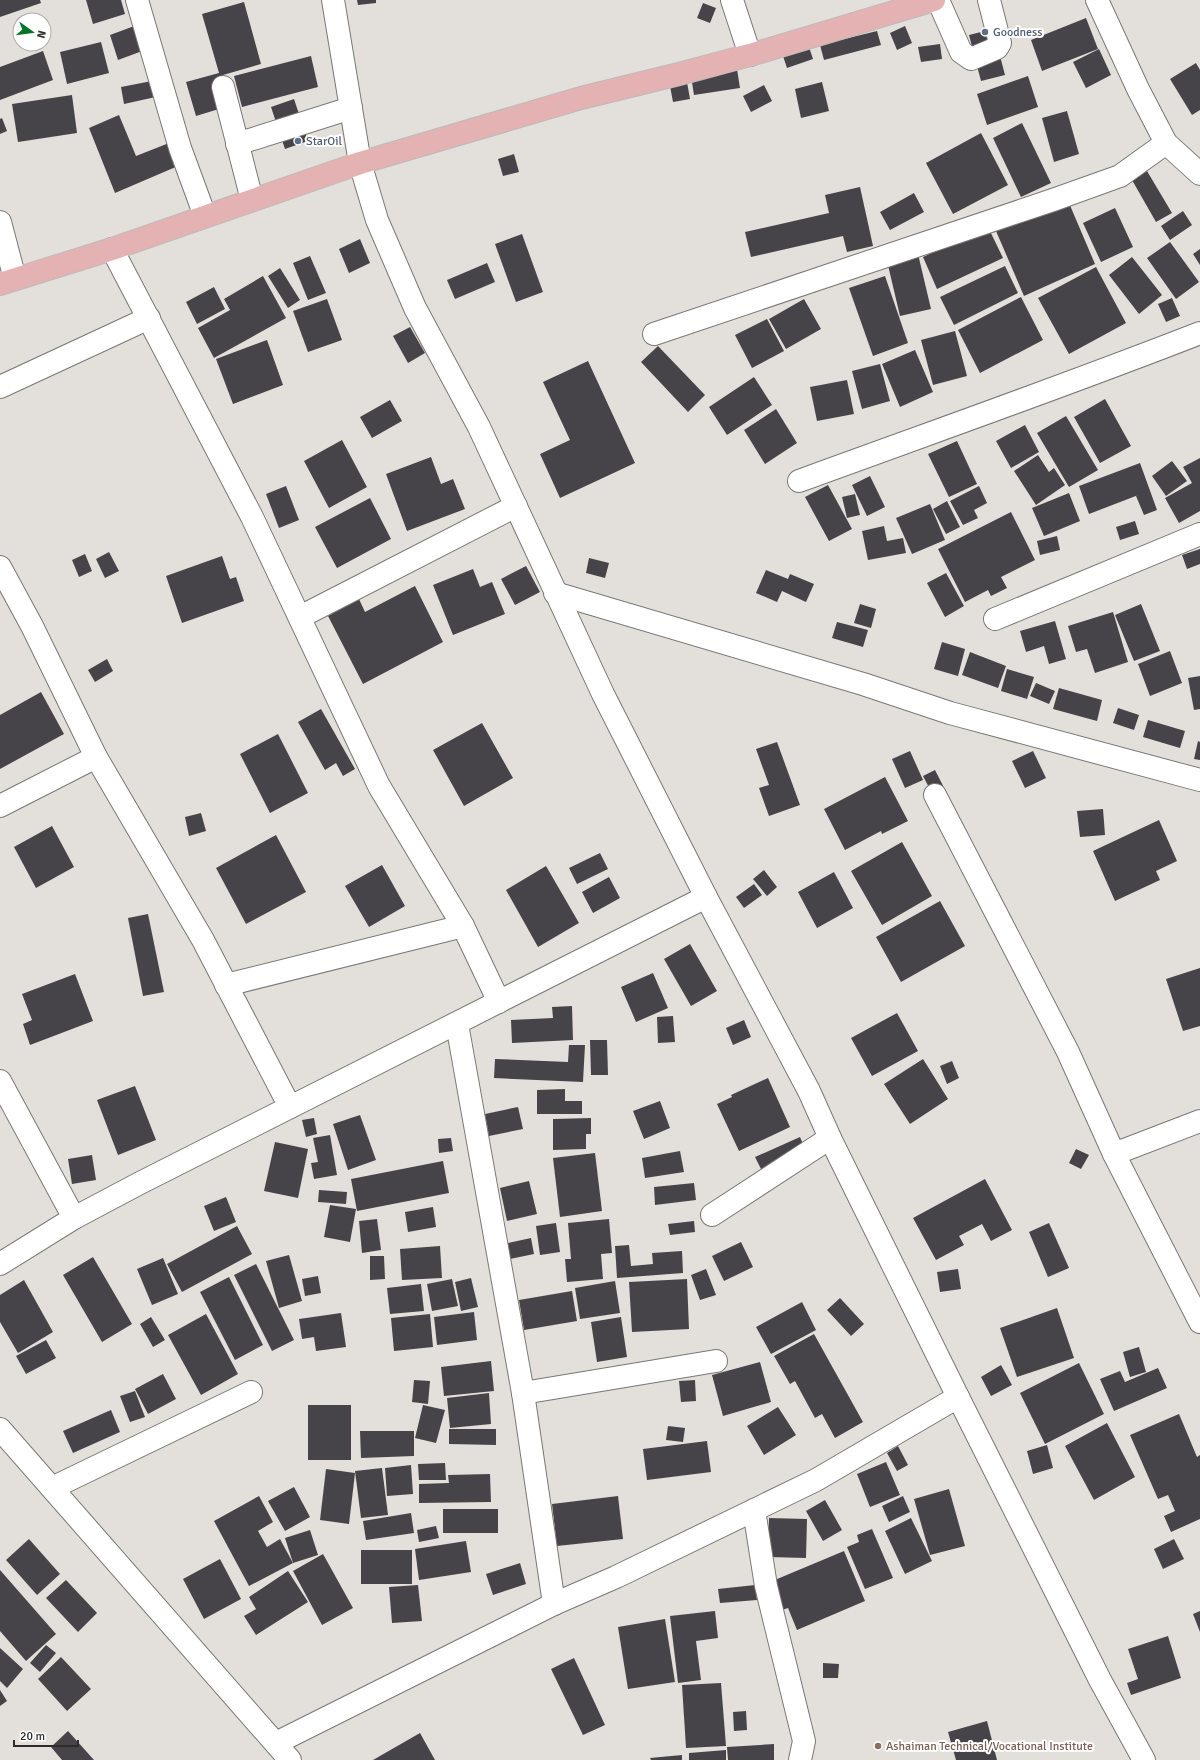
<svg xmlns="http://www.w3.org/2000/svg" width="1200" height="1760" font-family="Signika,sans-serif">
<rect width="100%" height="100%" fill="#e3e0db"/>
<g fill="#474449">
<path d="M0 0H40L41 3 0 17Z"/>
<path d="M86 0H121L125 14 93 24Z"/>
<path d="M357 0H376V3L358 5Z"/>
<path d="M244 2 261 64 223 75 232 105 196 116 186 82 219 73 202 14Z"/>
<path d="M703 3 716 8 710 23 697 18Z"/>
<path d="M1086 18 1098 49 1042 71 1031 40Z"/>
<path d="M137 25 145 50 118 60 110 35Z"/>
<path d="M905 26 912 43 897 50 890 33Z"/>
<path d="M993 29 1005 75 981 81 969 35Z"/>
<path d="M877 31 881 45 824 60 820 45Z"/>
<path d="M101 42 109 73 67 84 60 52Z"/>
<path d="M940 44 942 59 921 62 918 47Z"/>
<path d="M809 47 813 59 787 68 783 56Z"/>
<path d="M1099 49 1111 75 1086 88 1073 62Z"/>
<path d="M43 51 53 80 0 100V67Z"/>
<path d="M311 56 318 87 242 107 234 76Z"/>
<path d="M1196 63 1200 70V110L1192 115 1170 79Z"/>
<path d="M737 69 740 88 694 95 691 76Z"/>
<path d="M1028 76 1038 107 987 125 977 94Z"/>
<path d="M157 80 160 96 124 104 121 87Z"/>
<path d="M687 82 690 99 673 102 670 86Z"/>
<path d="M822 82 829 111 801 118 795 89Z"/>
<path d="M764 85 772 101 751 112 743 96Z"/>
<path d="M72 95 77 133 18 142 12 104Z"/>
<path d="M294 99 308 141 285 149 271 107Z"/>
<path d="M1067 111 1079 154 1054 162 1042 118Z"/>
<path d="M119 115 136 156 169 143 178 166 115 193 89 128Z"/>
<path d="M2 118 7 131 0 134V119Z"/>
<path d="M1022 123 1051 183 1021 197 993 138Z"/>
<path d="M981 133 1008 185 953 214 926 163Z"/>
<path d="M514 154 519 172 503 176 498 159Z"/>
<path d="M1147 171 1172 213 1156 222 1132 180Z"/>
<path d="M860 187 873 246 847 252 843 236 751 257 745 232 829 213 825 195Z"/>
<path d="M914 193 924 212 890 230 880 212Z"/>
<path d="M1069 203 1095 264 1024 296 996 231 1031 215 1032 219Z"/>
<path d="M1115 208 1133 247 1101 262 1083 223Z"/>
<path d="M1183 211 1192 225 1170 240 1161 226Z"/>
<path d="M988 227 1003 258 937 289 923 257Z"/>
<path d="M522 234 543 292 516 302 495 244Z"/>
<path d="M360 239 370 263 349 273 339 249Z"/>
<path d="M1170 242 1199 282 1176 299 1147 258Z"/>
<path d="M1200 249V265L1193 254Z"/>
<path d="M918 254 931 309 900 316 887 261Z"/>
<path d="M310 256 326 293 308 300 293 263Z"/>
<path d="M1132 257 1162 295 1139 314 1109 275Z"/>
<path d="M487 263 495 282 455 299 447 280Z"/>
<path d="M1005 266 1018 293 954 325 940 297Z"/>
<path d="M1096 267 1126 323 1069 354 1038 298Z"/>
<path d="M280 268 300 300 288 308 268 276Z"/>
<path d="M263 276 286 318 214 358 198 328 230 310 224 299Z"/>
<path d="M885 276 908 343 873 356 849 288Z"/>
<path d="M214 287 225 309 197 324 186 302Z"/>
<path d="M1021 297 1043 340 980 373 958 330Z"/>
<path d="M1172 298 1180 316 1166 322 1158 304Z"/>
<path d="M327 299 342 340 308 352 293 311Z"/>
<path d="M804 299 821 329 786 349 769 319Z"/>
<path d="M767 319 784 351 752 368 735 335Z"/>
<path d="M410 327 425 353 408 363 393 336Z"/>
<path d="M955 331 967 376 933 385 921 340Z"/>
<path d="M267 340 283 385 233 404 216 359Z"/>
<path d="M658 346 705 395 688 412 641 362Z"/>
<path d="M915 350 933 392 900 407 882 364Z"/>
<path d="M588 361 635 463 560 498 540 454 570 440 543 382Z"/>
<path d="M880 364 890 401 862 409 852 371Z"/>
<path d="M754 377 772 405 727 435 709 407Z"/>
<path d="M847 380 854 414 817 421 810 387Z"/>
<path d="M1105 399 1131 446 1100 463 1074 417Z"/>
<path d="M390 400 402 421 372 438 360 417Z"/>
<path d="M776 409 797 443 765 464 744 430Z"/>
<path d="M1066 416 1098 470 1069 487 1037 433Z"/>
<path d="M1025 425 1039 452 1011 468 996 441Z"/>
<path d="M342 440 367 487 329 508 304 461Z"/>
<path d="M957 441 977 484 949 497 928 454Z"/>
<path d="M1038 455 1049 472 1054 468 1065 485 1036 505 1014 471Z"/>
<path d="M431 457 441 484 453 479 465 509 407 531 386 474Z"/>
<path d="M1200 458V511L1179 523 1165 498 1192 483 1183 467Z"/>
<path d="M1172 461 1187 481 1166 496 1152 476Z"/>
<path d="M1140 463 1157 510 1144 515 1136 496 1141 494 1089 514 1079 486Z"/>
<path d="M870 476 885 507 867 516 852 485Z"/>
<path d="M828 485 852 529 829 541 805 497Z"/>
<path d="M286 486 299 520 279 528 266 494Z"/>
<path d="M979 486 987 503 974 510 978 518 963 525 950 501Z"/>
<path d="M1069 493 1080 521 1044 536 1032 508Z"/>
<path d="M855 494 860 515 847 518 842 497Z"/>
<path d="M370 498 391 539 337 568 315 527Z"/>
<path d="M947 501 960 527 946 534 933 509Z"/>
<path d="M930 504 945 540 912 554 896 518Z"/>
<path d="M1011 512 1035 560 1001 577 1007 588 991 596 988 590 965 602 938 549Z"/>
<path d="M1135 521 1139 534 1120 540 1116 527Z"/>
<path d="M884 526 887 541 903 538 906 553 868 560 862 531Z"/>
<path d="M1057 536 1060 550 1040 555 1037 541Z"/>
<path d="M1200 549V564L1187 569 1182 555Z"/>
<path d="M109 552 119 571 105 578 96 559Z"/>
<path d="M85 554 92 571 79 577 72 560Z"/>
<path d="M222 556 230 579 236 577 244 601 182 623 166 576Z"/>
<path d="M589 558 609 563 605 578 586 573Z"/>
<path d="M526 566 540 592 515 605 501 579Z"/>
<path d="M473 569 480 587 492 582 505 614 453 635 433 585Z"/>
<path d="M766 570 788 579 790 574 814 584 806 602 782 591 777 602 756 593Z"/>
<path d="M946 573 964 606 945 617 927 583Z"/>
<path d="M415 586 443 642 363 684 328 616 359 599 365 612Z"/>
<path d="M860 604 876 609 871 628 854 623Z"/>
<path d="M1141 604 1160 651 1134 661 1115 615Z"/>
<path d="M1113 612 1128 662 1095 673 1087 649 1076 652 1068 626Z"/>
<path d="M1055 621 1066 659 1049 664 1044 646 1026 652 1020 631Z"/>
<path d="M837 622 868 630 863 647 832 638Z"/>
<path d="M942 642 965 649 958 676 934 669Z"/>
<path d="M1170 651 1182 683 1150 696 1138 664Z"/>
<path d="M970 652 1006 666 998 688 962 675Z"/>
<path d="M107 659 113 671 95 682 88 670Z"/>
<path d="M1007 669 1034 677 1027 699 1001 691Z"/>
<path d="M1200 676V709L1194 710 1188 678Z"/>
<path d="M1036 683 1055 691 1049 704 1030 696Z"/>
<path d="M1059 688 1102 700 1097 721 1053 709Z"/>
<path d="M41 692 64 734 0 769V715Z"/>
<path d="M1118 708 1139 715 1134 730 1113 723Z"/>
<path d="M321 709 355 769 343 776 336 763 325 770 298 722Z"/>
<path d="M1148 720 1185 731 1180 748 1143 737Z"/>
<path d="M482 723 513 778 464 806 433 750Z"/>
<path d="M278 734 308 793 270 813 240 754Z"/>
<path d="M1198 741 1200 742V760L1194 759Z"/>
<path d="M777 742 800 805 769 816 759 788 769 785 756 749Z"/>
<path d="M910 751 923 780 905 788 892 759Z"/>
<path d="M1033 751 1046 778 1025 788 1012 761Z"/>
<path d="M935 770 965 829 954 835 923 776Z"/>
<path d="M885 777 908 821 882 834 881 831 845 850 824 809Z"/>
<path d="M1103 809 1105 835 1080 837 1077 811Z"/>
<path d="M201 813 206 831 189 836 185 817Z"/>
<path d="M1159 820 1177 861 1156 871 1160 880 1115 901 1093 851Z"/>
<path d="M52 826 74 867 36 888 14 847Z"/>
<path d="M276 835 306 892 246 924 216 868Z"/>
<path d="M902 842 932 896 882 925 851 871Z"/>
<path d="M600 853 608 869 577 884 569 868Z"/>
<path d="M382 865 405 906 369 927 345 886Z"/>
<path d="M546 866 579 923 538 947 506 890Z"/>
<path d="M764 870 777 887 767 896 753 879Z"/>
<path d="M834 872 853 908 817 928 798 892Z"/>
<path d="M609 877 620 898 593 913 582 892Z"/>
<path d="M754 884 762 895 744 908 736 897Z"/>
<path d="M940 901 965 946 901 982 876 937Z"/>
<path d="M148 914 164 992 143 996 128 918Z"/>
<path d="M690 944 717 991 691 1006 664 959Z"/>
<path d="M1200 968V1026L1183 1031 1166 979Z"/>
<path d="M653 973 668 1008 636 1022 621 987Z"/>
<path d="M75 974 93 1021 30 1045 23 1024 32 1020 22 994Z"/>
<path d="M572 1006 573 1040 512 1043 511 1020 553 1018 552 1007Z"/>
<path d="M897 1013 918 1051 872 1076 851 1038Z"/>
<path d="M673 1016 675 1042 658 1043 657 1017Z"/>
<path d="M744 1020 751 1037 733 1045 726 1028Z"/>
<path d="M590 1040H607L608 1075H591Z"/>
<path d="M569 1045H585L583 1082 494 1078 495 1059 568 1062Z"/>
<path d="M923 1059 948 1099 910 1124 884 1084Z"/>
<path d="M952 1061 959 1078 947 1084 940 1066Z"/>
<path d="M768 1078 790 1127 739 1151 717 1104 732 1097 731 1095Z"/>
<path d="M135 1086 156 1140 118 1155 97 1100Z"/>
<path d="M565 1089V1101H582V1114H537V1090Z"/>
<path d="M660 1101 670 1128 644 1139 633 1111Z"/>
<path d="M518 1107 523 1129 489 1136 485 1114Z"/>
<path d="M360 1115 376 1160 348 1170 333 1124Z"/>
<path d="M314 1118 317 1134 306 1137 302 1120Z"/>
<path d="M591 1118V1134H586V1149L553 1150V1119Z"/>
<path d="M330 1135 337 1175 314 1179 311 1163 318 1162 313 1138Z"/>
<path d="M800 1137 805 1149 761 1169 755 1157Z"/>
<path d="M451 1138 453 1151 439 1153 438 1139Z"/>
<path d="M275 1142 308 1149 298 1198 264 1191Z"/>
<path d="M1076 1149 1089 1155 1081 1169 1069 1163Z"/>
<path d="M680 1151 684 1172 645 1178 642 1158Z"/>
<path d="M595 1153 602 1211 560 1217 553 1158Z"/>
<path d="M92 1155 96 1180 72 1184 68 1159Z"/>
<path d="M443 1161 449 1193 357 1211 351 1179Z"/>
<path d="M985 1179 1012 1230 991 1241 982 1224 959 1236 964 1245 936 1260 913 1218Z"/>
<path d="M529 1181 537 1214 507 1221 500 1188Z"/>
<path d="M694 1183 696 1200 655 1205 654 1187Z"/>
<path d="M319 1190 347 1192 346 1204 318 1202Z"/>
<path d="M226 1197 236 1222 214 1231 204 1206Z"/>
<path d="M330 1205 356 1209 350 1242 324 1237Z"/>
<path d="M433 1207 436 1227 408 1232 405 1212Z"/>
<path d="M377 1219 381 1250 362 1253 359 1221Z"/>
<path d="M609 1219 612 1253 601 1254 603 1279 567 1282 565 1259H571L568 1223Z"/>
<path d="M694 1221 695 1232 670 1235 668 1224Z"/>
<path d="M556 1223 560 1252 540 1255 536 1226Z"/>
<path d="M1049 1223 1069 1268 1048 1277 1029 1232Z"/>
<path d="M237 1226 252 1254 182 1292 167 1264Z"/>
<path d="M531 1238 534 1254 510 1259 508 1243Z"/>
<path d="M741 1242 753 1267 724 1281 712 1256Z"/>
<path d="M629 1245 631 1266 653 1264 652 1253 682 1251 683 1273 617 1278 615 1246Z"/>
<path d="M440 1246 442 1278 402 1280 400 1249Z"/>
<path d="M289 1255 302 1301 279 1308 266 1261Z"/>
<path d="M370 1256H384L385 1279 370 1280Z"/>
<path d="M93 1257 132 1324 102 1342 63 1275Z"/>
<path d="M163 1258 178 1294 152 1305 137 1269Z"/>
<path d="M256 1264 294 1340 272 1351 234 1275Z"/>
<path d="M706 1269 716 1295 700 1300 691 1275Z"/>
<path d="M958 1269 961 1289 940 1292 937 1272Z"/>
<path d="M318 1276 321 1293 305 1296 302 1279Z"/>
<path d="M229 1277 263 1345 235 1360 200 1292Z"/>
<path d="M471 1278 478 1307 461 1311 455 1282Z"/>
<path d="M452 1279 458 1306 432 1311 427 1284Z"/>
<path d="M687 1279 689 1329 632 1332 629 1282Z"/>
<path d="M24 1280 53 1332 18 1353 0 1322V1295Z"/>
<path d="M615 1281 620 1313 580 1319 575 1288Z"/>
<path d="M421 1284 424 1311 390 1314 387 1288Z"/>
<path d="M572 1291 577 1321 524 1330 519 1300Z"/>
<path d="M840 1298 864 1324 851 1336 827 1310Z"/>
<path d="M802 1302 816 1330 771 1354 756 1327Z"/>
<path d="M1057 1308 1074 1358 1017 1377 1000 1328Z"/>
<path d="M474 1312 477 1340 437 1345 434 1317Z"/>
<path d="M341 1313 346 1347 316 1351 314 1337 302 1339 299 1319Z"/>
<path d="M206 1314 238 1374 201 1395 168 1335Z"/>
<path d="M430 1314 433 1347 394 1351 391 1318Z"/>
<path d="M151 1317 165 1340 153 1347 140 1324Z"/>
<path d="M621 1317 627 1357 597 1362 591 1322Z"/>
<path d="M814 1334 863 1422 835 1438 822 1414 815 1418 795 1381 790 1384 774 1356Z"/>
<path d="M46 1340 56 1358 26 1374 16 1356Z"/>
<path d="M1139 1347 1146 1372 1130 1377 1123 1352Z"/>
<path d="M491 1361 494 1391 444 1396 441 1367Z"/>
<path d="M760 1362 771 1402 723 1416 712 1375Z"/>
<path d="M1079 1363 1104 1414 1045 1444 1020 1393Z"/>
<path d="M1001 1365 1012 1385 991 1396 981 1377Z"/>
<path d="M1158 1368 1167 1388 1114 1411 1100 1379 1120 1371 1125 1382Z"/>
<path d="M163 1374 176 1399 148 1414 135 1389Z"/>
<path d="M414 1380 430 1381 428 1404 412 1402Z"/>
<path d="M695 1380 696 1401 681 1402 679 1381Z"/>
<path d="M135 1391 145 1417 130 1422 120 1396Z"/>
<path d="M489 1393 491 1424 450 1428 447 1398Z"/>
<rect x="308" y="1405" width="43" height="55"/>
<path d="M423 1405 445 1410 436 1443 415 1438Z"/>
<path d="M778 1407 796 1435 764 1455 747 1426Z"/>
<path d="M111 1410 120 1432 73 1453 63 1431Z"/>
<path d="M1179 1414 1197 1457 1200 1455V1519L1171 1532 1164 1516 1175 1511 1168 1495 1158 1499 1130 1435Z"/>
<path d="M1107 1423 1135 1477 1094 1500 1065 1446Z"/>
<path d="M668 1426 685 1428 683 1442 666 1440Z"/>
<path d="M449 1429H496V1445L449 1444Z"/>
<path d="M360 1431H414V1456L361 1458Z"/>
<path d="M707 1441 711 1472 647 1480 643 1449Z"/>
<path d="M1047 1445 1053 1468 1033 1474 1027 1451Z"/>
<path d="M898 1446 908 1465 897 1471 887 1453Z"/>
<path d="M886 1462 900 1495 870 1507 857 1474Z"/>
<path d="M445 1463 446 1480H419L418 1464Z"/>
<path d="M411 1465 413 1494 387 1496 385 1468Z"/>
<path d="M382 1468 388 1515 361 1518 355 1471Z"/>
<path d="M326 1469 355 1473 349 1524 320 1520Z"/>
<path d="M490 1474 491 1502 419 1503V1484L449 1483 448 1475Z"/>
<path d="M294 1487 310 1517 285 1531 268 1501Z"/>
<path d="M949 1489 965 1546 930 1555 914 1499Z"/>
<path d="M259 1496 273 1522 258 1531 267 1547 280 1539 293 1563 249 1586 214 1521Z"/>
<path d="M618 1496 623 1539 557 1546 552 1504Z"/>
<path d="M903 1496 910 1512 889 1522 882 1506Z"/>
<path d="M825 1500 842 1530 823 1541 806 1511Z"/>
<rect x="443" y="1509" width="55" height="24"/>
<path d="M411 1513 414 1533 366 1540 363 1521Z"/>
<path d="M769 1518 807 1519 806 1558 768 1557Z"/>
<path d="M911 1518 932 1561 905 1574 885 1531Z"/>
<path d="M436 1526 439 1538 419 1542 417 1530Z"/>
<path d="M872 1529 893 1578 865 1589 847 1547 859 1542 857 1535Z"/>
<path d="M310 1530 318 1555 293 1563 285 1538Z"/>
<path d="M29 1539 60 1574 37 1595 6 1560Z"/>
<path d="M1174 1539 1184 1559 1163 1569 1154 1549Z"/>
<path d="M466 1541 471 1572 419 1580 415 1549Z"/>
<rect x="361" y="1550" width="51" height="34"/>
<path d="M844 1551 865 1601 797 1630 788 1608 782 1610 770 1582Z"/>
<path d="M323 1554 353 1608 322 1625 293 1571Z"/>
<path d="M220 1559 241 1599 204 1619 183 1579Z"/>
<path d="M520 1563 526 1584 493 1595 486 1574Z"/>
<path d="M0 1570 56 1634 26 1661 0 1631Z"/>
<path d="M288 1571 308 1602 256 1635 244 1616 256 1609 249 1597Z"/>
<path d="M66 1580 97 1613 78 1632 46 1598Z"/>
<path d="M418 1585 422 1621 392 1623 389 1587Z"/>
<path d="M755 1585 757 1600 720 1603 718 1589Z"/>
<path d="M715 1611 718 1638 696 1641 701 1680 678 1683 670 1616Z"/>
<path d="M1200 1611V1632L1193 1614Z"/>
<path d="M665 1619 675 1682 628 1689 618 1627Z"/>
<path d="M1168 1636 1181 1678 1131 1695 1127 1683 1138 1679 1128 1649Z"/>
<path d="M46 1645 56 1653 40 1672 30 1663Z"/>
<path d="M0 1648 23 1669 7 1688 0 1681Z"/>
<path d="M61 1657 91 1689 67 1711 38 1679Z"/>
<path d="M574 1658 605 1725 583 1735 551 1669Z"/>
<path d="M823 1663 839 1664 838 1678H823Z"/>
<path d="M721 1683 726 1746 686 1748 682 1685Z"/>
<path d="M0 1690 7 1701 0 1706Z"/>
<path d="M746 1711 747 1730 734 1731 733 1712Z"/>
<path d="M987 1721 997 1760H956L948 1732Z"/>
<path d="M68 1731 94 1760H62L51 1747Z"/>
<path d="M420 1733 435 1760H373Z"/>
<path d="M774 1744V1760H728L727 1747Z"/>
<path d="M726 1750V1760H689V1753Z"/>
<path d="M682 1755V1760H651L650 1758Z"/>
</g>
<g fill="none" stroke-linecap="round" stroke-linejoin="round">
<defs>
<g id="minor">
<path d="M137 0 180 148 205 216"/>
<path d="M333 0 360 163 377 220 415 308 479 427 603 694 706 897 809 1091 830 1138 958 1397 1100 1680 1144 1760"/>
<path d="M732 0 750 55"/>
<path d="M938 0 961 52 971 59 997 48 1000 43 989 0"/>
<path d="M1097 0 1138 89 1166 143 1200 174"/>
<path d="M223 87 252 200"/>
<path d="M237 144 351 108"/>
<path d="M0 222 15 279"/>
<path d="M112 249 252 517 379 786 463 926 499 1002"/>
<path d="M654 334 1053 200 1120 176 1166 143"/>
<path d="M0 387 149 318"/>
<path d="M799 481C933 432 1067 385 1200 333"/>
<path d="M0 567 32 626 96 757 203 940 290 1107"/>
<path d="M555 593 863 684 950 713 1200 780"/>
<path d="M300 617 516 506"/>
<path d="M995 619 1200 534"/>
<path d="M935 795 1068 1052 1114 1154 1200 1322"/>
<path d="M0 806 96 757"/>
<path d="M226 985 463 926"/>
<path d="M457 1024 523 1393 554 1604"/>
<path d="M0 1081 74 1218"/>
<path d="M1114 1154 1200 1121"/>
<path d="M712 1215 830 1138"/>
<path d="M0 1264 74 1218 140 1183 706 897"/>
<path d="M523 1393 716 1361"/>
<path d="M0 1429 290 1760"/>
<path d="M52 1488 251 1392"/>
<path d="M754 1510 766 1586 804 1741 800 1760"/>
<path d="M276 1743 554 1604 616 1577 816 1480 958 1397"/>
</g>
<path id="major" d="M0 284 112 249 360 163 581 98 679 74 750 55 934 0"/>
</defs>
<use href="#minor" stroke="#7a7873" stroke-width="24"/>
<use href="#major" stroke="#bcbbbb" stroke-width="24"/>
<use href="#minor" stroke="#fff" stroke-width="22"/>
<use href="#major" stroke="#e4b2b3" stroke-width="22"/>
</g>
<g fill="#5c6f8a" stroke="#fff" stroke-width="1.5">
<circle cx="985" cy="32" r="4"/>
<circle cx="298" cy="141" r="4"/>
</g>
<circle fill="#8d6e63" stroke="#fff" stroke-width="1.5" cx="878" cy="1746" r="4"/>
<g text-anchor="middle" stroke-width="4" stroke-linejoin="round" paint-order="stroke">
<g font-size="12" fill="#4e5e75" stroke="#fff" text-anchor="start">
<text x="993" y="36">Goodness</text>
<text x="306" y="145">StarOil</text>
</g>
<g font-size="12" fill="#785e54" stroke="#fff" text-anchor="start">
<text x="886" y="1750">Ashaiman Technical/Vocational Institute</text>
</g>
</g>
<g transform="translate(32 32) rotate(104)"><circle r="19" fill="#ffffff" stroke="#ababaa"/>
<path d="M0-3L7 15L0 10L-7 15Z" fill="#027427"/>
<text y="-6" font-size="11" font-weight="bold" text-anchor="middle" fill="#2d2c2a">N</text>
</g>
<path d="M14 1740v6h64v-6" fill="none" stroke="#2d2c2a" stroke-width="2"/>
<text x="20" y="1740" font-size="12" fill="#2d2c2a" stroke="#ffffff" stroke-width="3" paint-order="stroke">20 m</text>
</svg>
